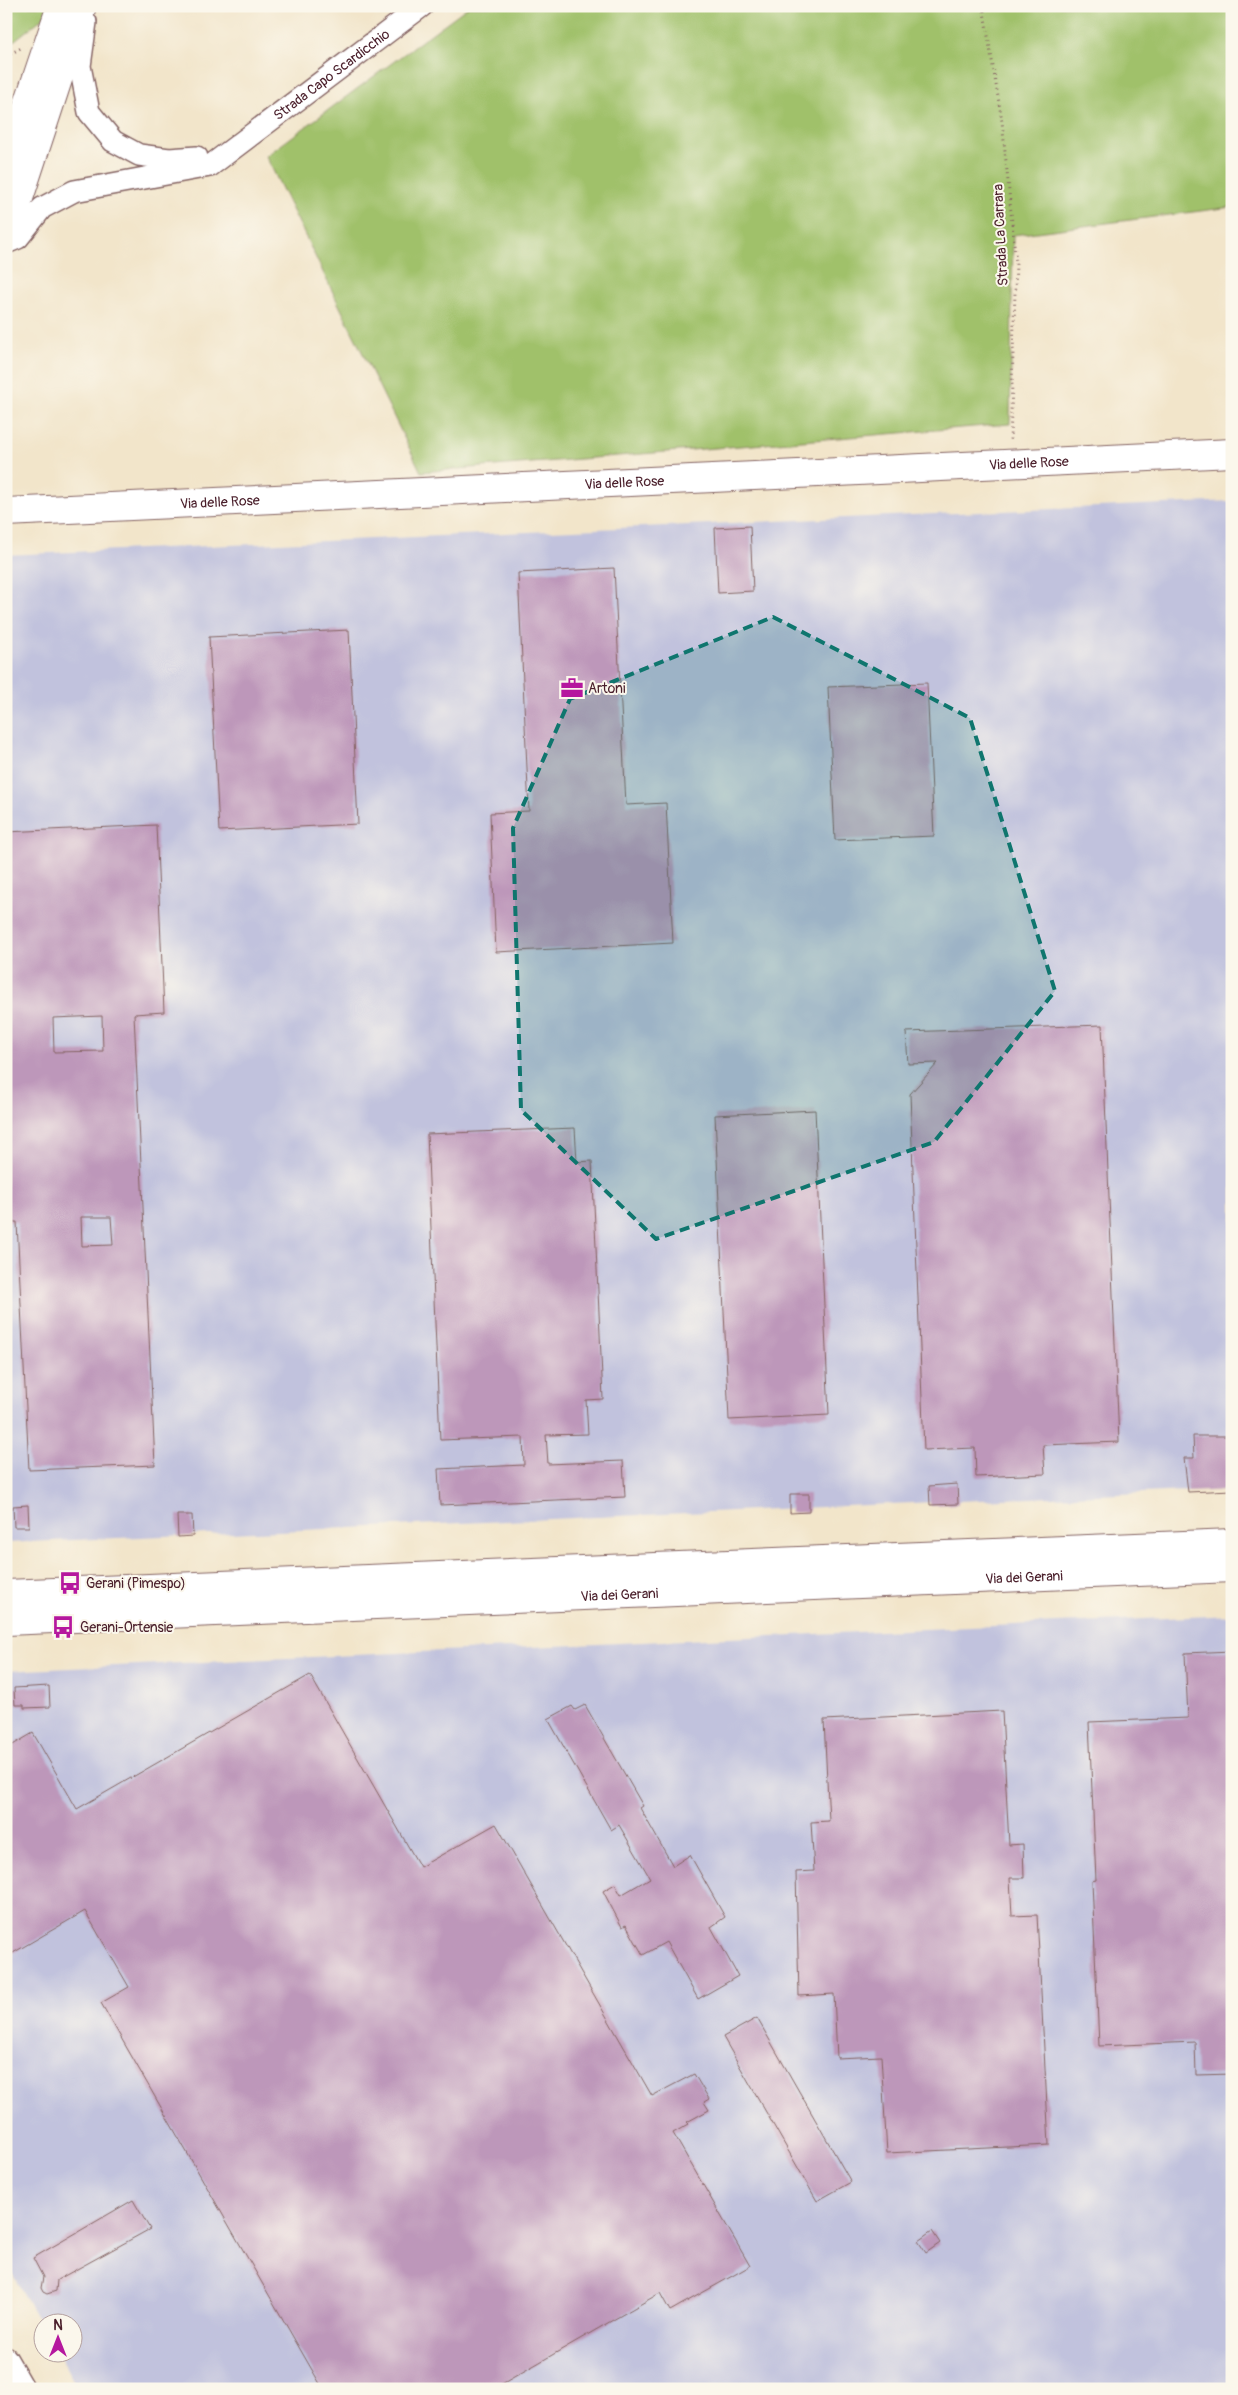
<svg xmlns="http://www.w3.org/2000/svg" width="1238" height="2395" font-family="Pangolin,sans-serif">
<rect width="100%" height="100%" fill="#fbf7ec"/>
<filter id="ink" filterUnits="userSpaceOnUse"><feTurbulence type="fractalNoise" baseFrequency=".02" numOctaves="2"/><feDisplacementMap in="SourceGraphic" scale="10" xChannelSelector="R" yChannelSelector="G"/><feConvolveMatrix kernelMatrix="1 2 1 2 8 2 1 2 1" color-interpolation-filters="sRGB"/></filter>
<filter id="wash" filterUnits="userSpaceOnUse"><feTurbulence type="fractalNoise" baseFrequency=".0096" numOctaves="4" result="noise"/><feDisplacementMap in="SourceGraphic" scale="20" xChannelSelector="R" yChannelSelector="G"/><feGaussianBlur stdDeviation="1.12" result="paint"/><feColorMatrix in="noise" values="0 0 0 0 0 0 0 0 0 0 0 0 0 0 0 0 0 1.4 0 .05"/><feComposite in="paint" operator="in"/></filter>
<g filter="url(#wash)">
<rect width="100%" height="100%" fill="#f2e5ca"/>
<g fill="#c1c2dd">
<path d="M1232 501V1489L6 1543V555Z"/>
<path d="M1232 1615V2389H78L58 2353 72 2352V2322H42V2326L6 2263V1671Z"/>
</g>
<g fill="#a0c16a" stroke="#75704a">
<path d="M6 6H58L6 47Z"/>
<path d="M469 6H1232V207L1013 235 1010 424 421 472 266 156Z"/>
</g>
<g id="blocks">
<g fill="#bd97ba" fill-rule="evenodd">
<path d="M750 526 753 591 718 593 715 528Z"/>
<path d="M614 568 626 805 666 803 673 943 496 952 490 813 529 811 518 573Z"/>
<path d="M349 630 358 824 219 831 209 637Z"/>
<path d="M927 683 934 836 835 840 828 687Z"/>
<path d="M156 825 164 1012 134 1014 155 1465 29 1470 17 1222H6V1054H9L8 1021H6V832ZM102 1016 103 1051 54 1052 53 1018ZM81 1217H111L113 1245 82 1246Z"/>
<path d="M1102 1025 1119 1442 1043 1445 1045 1474 976 1477 975 1448 924 1450 910 1094 938 1063 908 1064 906 1032Z"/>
<path d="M815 1110 829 1415 729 1420 715 1115Z"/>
<path d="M575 1128 577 1162 592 1161 603 1399 586 1400 588 1434 546 1435 548 1464 623 1461 625 1497 440 1505 438 1469 524 1465 523 1437 440 1440 427 1134Z"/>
<path d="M1193 1436H1232V1490L1188 1492 1184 1458H1194Z"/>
<path d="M957 1484 958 1504 930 1505 929 1486Z"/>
<path d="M790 1494H809V1512L790 1513Z"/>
<path d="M28 1505 29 1527H14L13 1506Z"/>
<path d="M177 1515H192L193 1536 178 1537Z"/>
<path d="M1232 1651V2074L1196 2075 1195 2042 1099 2046 1092 1881 1096 1880 1089 1722 1188 1718 1185 1653Z"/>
<path d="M310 1675 420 1867 496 1824 652 2096 694 2074 709 2099 704 2102 709 2110 687 2122 689 2124 673 2133 750 2266 670 2311 660 2293 493 2389H323L101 2003 129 1987 85 1911 6 1957V1749L33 1733 77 1809Z"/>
<path d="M49 1686 50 1707 24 1708V1705H15L14 1688Z"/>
<path d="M585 1705 643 1806 640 1808 673 1866 690 1855 725 1917 711 1927 738 1976 698 1999 666 1942 643 1955 626 1925 622 1927 603 1891 615 1884 621 1895 650 1878 619 1825 611 1830 548 1719 572 1706 575 1710Z"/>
<path d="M1002 1711 1009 1845 1023 1844 1024 1878H1010L1012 1916 1037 1915 1049 2145 887 2153 881 2056 837 2058 834 1994 799 1996 796 1872 814 1871 811 1822 829 1821 824 1720Z"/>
<path d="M757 2018 851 2182 817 2201 723 2037Z"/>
<path d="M133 2200 150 2229 57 2280 56 2291 47 2294 43 2292 41 2288 43 2277 33 2258Z"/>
<path d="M932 2231 940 2243 926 2253 918 2241Z"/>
</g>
</g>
</g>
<g filter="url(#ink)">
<use href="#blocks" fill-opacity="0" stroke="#856463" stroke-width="1"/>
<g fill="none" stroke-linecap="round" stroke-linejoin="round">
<defs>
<g id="street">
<path d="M86 22 80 66 89 112 113 141 139 155 169 159 197 157"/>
<path id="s1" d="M6 243 18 238 42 208 74 191 210 166 422 6"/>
<path d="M6 2358 24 2389"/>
</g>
<g id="secondary">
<path d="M6 170 61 6"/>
<path d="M6 238 82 6"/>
<path id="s2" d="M6 512 1232 453"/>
<path d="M6 1594 1232 1543"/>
<path id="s3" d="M6 1621 1232 1568"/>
</g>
</defs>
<use href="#street" stroke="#856463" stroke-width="24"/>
<use href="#secondary" stroke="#856463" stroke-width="30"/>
<g stroke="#856463" stroke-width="3" stroke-dasharray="1 4" stroke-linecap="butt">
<path d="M983 6 1002 121 1016 263 1010 443"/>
<path d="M6 56 23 47"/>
</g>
<use href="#street" stroke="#fff" stroke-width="21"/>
<use href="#secondary" stroke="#fff" stroke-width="28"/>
</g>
</g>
<path fill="#0f766e" fill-opacity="0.2" stroke="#0f766e" stroke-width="4" stroke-dasharray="10 6" stroke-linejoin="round" d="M773 617 970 718 1055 991 934 1142 656 1239 521 1110 513 828 570 699Z"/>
<defs>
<symbol id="office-bare" viewBox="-9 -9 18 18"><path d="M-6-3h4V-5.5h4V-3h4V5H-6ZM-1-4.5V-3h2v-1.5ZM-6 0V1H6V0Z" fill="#b5179e" stroke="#fbf7ec" stroke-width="2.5" paint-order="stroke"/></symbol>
<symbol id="bus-bare" viewBox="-9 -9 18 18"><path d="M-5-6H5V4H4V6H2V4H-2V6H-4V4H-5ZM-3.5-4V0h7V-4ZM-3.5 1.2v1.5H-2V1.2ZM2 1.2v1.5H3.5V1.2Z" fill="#b5179e" stroke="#fbf7ec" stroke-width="2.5" paint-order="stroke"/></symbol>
</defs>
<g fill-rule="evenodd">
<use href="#office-bare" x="556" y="672" width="32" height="32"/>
<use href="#bus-bare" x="54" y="1567" width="32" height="32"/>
<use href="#bus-bare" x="47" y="1611" width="32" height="32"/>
</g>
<g text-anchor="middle" stroke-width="4" stroke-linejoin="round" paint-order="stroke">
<g font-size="14" fill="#4a1f2b" stroke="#fbf7ec">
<text dy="5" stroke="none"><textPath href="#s1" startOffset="378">Strada Capo Scardicchio</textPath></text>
<text transform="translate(1000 235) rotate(-93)" y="5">Strada La Carrara</text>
<text dy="5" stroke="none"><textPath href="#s2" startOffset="1024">Via delle Rose</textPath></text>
<text dy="5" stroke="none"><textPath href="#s2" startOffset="619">Via delle Rose</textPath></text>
<text dy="5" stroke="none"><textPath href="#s2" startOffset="214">Via delle Rose</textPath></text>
<text dy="5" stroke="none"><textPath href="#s3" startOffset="1019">Via dei Gerani</textPath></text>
<text dy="5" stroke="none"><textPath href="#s3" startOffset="614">Via dei Gerani</textPath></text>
</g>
<g font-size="14" fill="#4a1f2b" stroke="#fbf7ec" text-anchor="start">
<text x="588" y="693">Artoni</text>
<text x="86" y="1588">Gerani (Pimespo)</text>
<text x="80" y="1632">Gerani-Ortensie</text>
</g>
</g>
<rect width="1238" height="2395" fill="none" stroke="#fbf7ec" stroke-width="25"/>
<g transform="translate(58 2338)"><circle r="24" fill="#fbf7ec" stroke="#b4a19f"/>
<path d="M0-4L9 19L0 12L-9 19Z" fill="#b5179e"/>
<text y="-8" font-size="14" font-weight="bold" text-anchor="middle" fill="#4a1f2b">N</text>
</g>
</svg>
